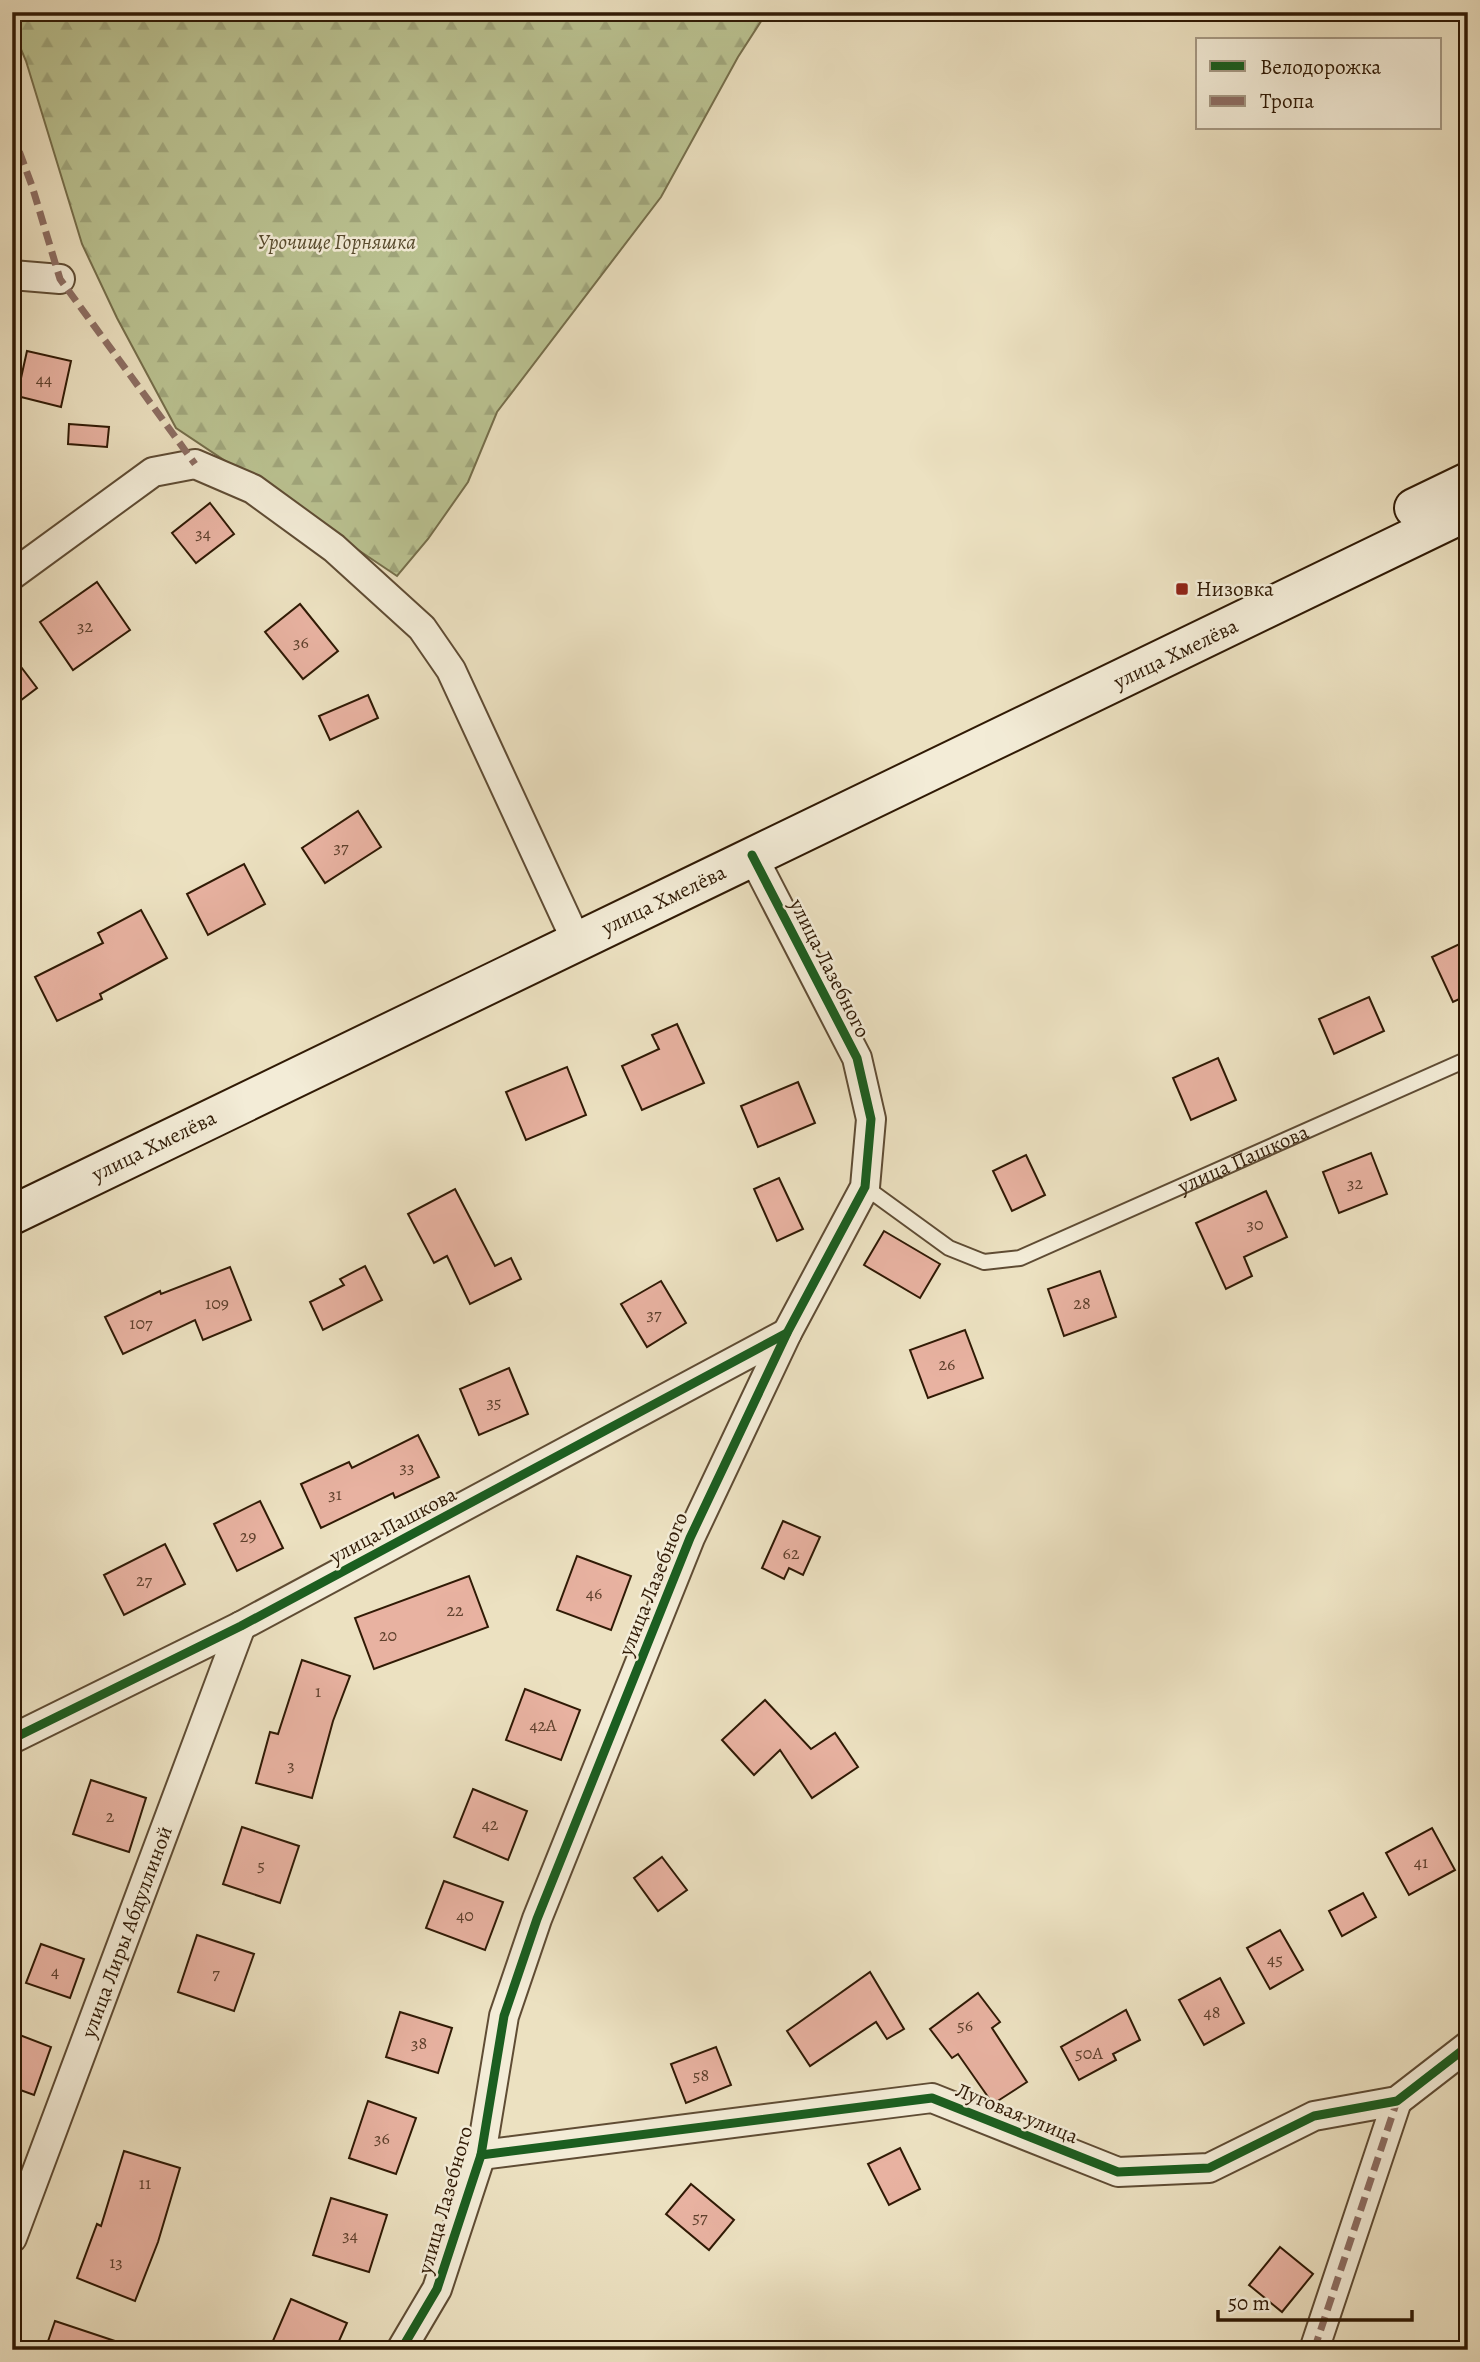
<svg xmlns="http://www.w3.org/2000/svg" width="1480" height="2362" font-family="Alegreya,serif">
<defs>
<pattern id="forest-firs" width="22" height="20" patternUnits="userSpaceOnUse" patternTransform="scale(1.75)"><rect width="22" height="20" fill="#bac291"/><path d="M5 1l3.5 6h-7zM16 11l3.5 6h-7z" fill="#a0a67c"/></pattern>
</defs>
<rect width="100%" height="100%" fill="#ece1c1"/>
<filter id="stains"><feTurbulence type="fractalNoise" baseFrequency=".00286" numOctaves="4"/><feColorMatrix values="0 0 0 0 .2 0 0 0 0 .09 0 0 0 0 .02 0 0 0 .5 -.17"/></filter>
<radialGradient id="worn" r=".72"><stop offset=".6" stop-color="#630" stop-opacity="0"/><stop offset="1" stop-color="#630" stop-opacity=".3"/></radialGradient>
<path fill="url(#forest-firs)" stroke="#756e4b" stroke-width="2" d="M12 12H767L738 57 661 197 497 412 468 482 428 539 397 576 176 428 117 318 82 244 26 61 12 28Z"/>
<g fill="#e8b2a1" stroke="#301a05" stroke-width="2">
<path d="M27 351 71 361 61 407 17 396Z"/>
<path d="M69 424 109 427 107 447 68 444Z"/>
<path d="M210 503 234 534 196 563 172 533Z"/>
<path d="M97 582 130 630 73 670 40 622Z"/>
<path d="M300 604 338 651 303 679 265 632Z"/>
<path d="M12 655 37 688 12 707Z"/>
<path d="M368 695 378 718 330 740 319 716Z"/>
<path d="M358 811 381 847 325 883 302 848Z"/>
<path d="M244 864 265 904 208 935 187 894Z"/>
<path d="M141 910 167 958 100 994 102 999 57 1021 35 977 103 943 98 933Z"/>
<path d="M1468 940V995L1453 1002 1432 957Z"/>
<path d="M1369 997 1384 1031 1334 1054 1319 1019Z"/>
<path d="M677 1024 704 1083 642 1110 622 1066 659 1049 652 1035Z"/>
<path d="M1218 1058 1236 1100 1191 1120 1173 1078Z"/>
<path d="M567 1067 586 1115 526 1140 506 1092Z"/>
<path d="M798 1082 815 1123 758 1147 741 1106Z"/>
<path d="M1371 1153 1387 1194 1339 1213 1323 1172Z"/>
<path d="M1026 1155 1045 1195 1012 1211 993 1171Z"/>
<path d="M779 1178 803 1229 777 1241 754 1189Z"/>
<path d="M455 1189 495 1266 511 1258 521 1279 470 1304 447 1256 434 1263 408 1214Z"/>
<path d="M1266 1191 1287 1237 1244 1257 1252 1276 1226 1289 1196 1223Z"/>
<path d="M884 1231 940 1264 920 1298 864 1265Z"/>
<path d="M365 1266 382 1300 323 1330 310 1302 344 1285 340 1279Z"/>
<path d="M230 1267 251 1320 203 1340 195 1320 123 1354 105 1317 160 1291 161 1294Z"/>
<path d="M1100 1271 1116 1317 1064 1336 1048 1289Z"/>
<path d="M661 1281 686 1323 647 1347 621 1304Z"/>
<path d="M965 1330 983 1378 928 1398 910 1350Z"/>
<path d="M509 1368 528 1414 479 1435 460 1389Z"/>
<path d="M418 1435 439 1477 395 1498 393 1493 321 1528 301 1484 349 1462 352 1468Z"/>
<path d="M260 1501 283 1548 237 1571 214 1524Z"/>
<path d="M783 1521 820 1537 803 1575 789 1568 784 1579 762 1568Z"/>
<path d="M165 1544 185 1584 124 1615 104 1575Z"/>
<path d="M577 1556 631 1576 611 1630 557 1610Z"/>
<path d="M469 1576 488 1627 374 1669 355 1618Z"/>
<path d="M302 1660 350 1676 333 1721 312 1798 256 1783 270 1732 278 1734Z"/>
<path d="M525 1689 580 1710 561 1760 506 1740Z"/>
<path d="M765 1700 811 1749 835 1733 858 1767 812 1798 780 1750 754 1775 722 1740Z"/>
<path d="M91 1780 146 1798 129 1852 73 1834Z"/>
<path d="M473 1789 527 1811 508 1860 454 1837Z"/>
<path d="M242 1827 299 1846 280 1903 223 1884Z"/>
<path d="M1432 1828 1455 1870 1409 1895 1386 1853Z"/>
<path d="M662 1857 687 1890 658 1911 634 1878Z"/>
<path d="M444 1881 503 1902 485 1950 426 1928Z"/>
<path d="M1363 1893 1376 1917 1342 1936 1329 1911Z"/>
<path d="M1280 1930 1303 1970 1270 1989 1247 1948Z"/>
<path d="M197 1935 254 1954 234 2011 178 1992Z"/>
<path d="M41 1944 84 1959 70 1998 26 1983Z"/>
<path d="M870 1972 904 2029 887 2039 876 2022 810 2066 787 2031Z"/>
<path d="M1220 1978 1244 2023 1204 2045 1179 2000Z"/>
<path d="M978 1993 1000 2022 992 2028 1027 2082 993 2104 958 2054 952 2058 930 2029Z"/>
<path d="M1126 2010 1140 2040 1113 2054 1116 2060 1079 2080 1061 2047Z"/>
<path d="M400 2012 452 2028 438 2073 386 2057Z"/>
<path d="M12 2032 51 2047 34 2095 12 2087Z"/>
<path d="M716 2047 731 2085 686 2103 671 2064Z"/>
<path d="M368 2101 416 2118 396 2174 349 2158Z"/>
<path d="M900 2148 920 2189 889 2205 868 2164Z"/>
<path d="M124 2151 180 2168 158 2242 135 2301 77 2278 97 2224 101 2226Z"/>
<path d="M691 2184 734 2220 709 2250 666 2214Z"/>
<path d="M331 2198 387 2215 369 2272 313 2255Z"/>
<path d="M1280 2247 1313 2274 1282 2312 1249 2285Z"/>
<path d="M291 2299 347 2323 335 2350H269Z"/>
<path d="M55 2321 130 2346V2350H45Z"/>
</g>
<g fill="none" stroke-linecap="round" stroke-linejoin="round">
<defs>
<g id="service">
<path id="s1" d="M865 1187 949 1248 984 1262 1020 1258 1468 1059"/>
</g>
<g id="minor">
<path d="M12 275 60 279"/>
<path d="M12 575 153 472 195 464 253 489 334 548 422 628 451 670 576 940"/>
<path d="M12 1739 241 1626 787 1333"/>
<path d="M481 2155 932 2098 1118 2172 1209 2168 1314 2116 1397 2101 1468 2046"/>
<path id="s2" d="M12 2238 241 1626"/>
<path d="M401 2350 437 2289 481 2155 504 2016 537 1919 690 1538 787 1333 865 1187 871 1119 857 1058 752 855"/>
<path d="M1314 2350 1397 2101"/>
</g>
<g id="secondary">
<path d="M1414 508 1468 482"/>
<path id="s3" d="M12 1215C496 977 984 749 1468 511"/>
</g>
</defs>
<use href="#service" stroke="#5f4c34" stroke-width="18"/>
<use href="#minor" stroke="#5f4c34" stroke-width="32"/>
<use href="#secondary" stroke="#301a05" stroke-width="42"/>
<use href="#service" stroke="#f3ecd7" stroke-width="14"/>
<use href="#minor" stroke="#f3ecd7" stroke-width="28"/>
<use href="#secondary" stroke="#f3ecd7" stroke-width="38"/>
<g stroke="#8d6e63" stroke-width="7" stroke-dasharray="14 7" stroke-linecap="butt">
<path d="M12 132 32 186 60 279 195 464"/>
<path d="M1314 2350 1397 2101"/>
</g>
<defs>
<g id="cycleway">
<path d="M12 1739 241 1626 787 1333"/>
<path d="M481 2155 932 2098 1118 2172 1209 2168 1314 2116 1397 2101 1468 2046"/>
<path d="M401 2350 437 2289 481 2155 504 2016 537 1919 690 1538 787 1333 865 1187 871 1119 857 1058 752 855"/>
</g>
</defs>
<use href="#cycleway" stroke="#f3ecd7" stroke-width="13"/>
<use href="#cycleway" stroke="#1b5e20" stroke-width="9"/>
</g>
<rect fill="#8f2418" stroke="#f3ecd7" stroke-width="2.5" x="1175" y="582" width="14" height="14" rx="3.5"/>
<g text-anchor="middle" stroke-width="5" stroke-linejoin="round" paint-order="stroke">
<g font-size="18" fill="#5e402c">
<text x="44" y="385">44</text>
<text x="203" y="539">34</text>
<text x="85" y="632">32</text>
<text x="301" y="648">36</text>
<text x="341" y="853">37</text>
<text x="1355" y="1189">32</text>
<text x="1255" y="1230">30</text>
<text x="217" y="1309">109</text>
<text x="1082" y="1309">28</text>
<text x="654" y="1320">37</text>
<text x="141" y="1329">107</text>
<text x="947" y="1370">26</text>
<text x="494" y="1408">35</text>
<text x="407" y="1473">33</text>
<text x="335" y="1500">31</text>
<text x="248" y="1542">29</text>
<text x="791" y="1559">62</text>
<text x="144" y="1586">27</text>
<text x="594" y="1599">46</text>
<text x="455" y="1616">22</text>
<text x="388" y="1641">20</text>
<text x="318" y="1697">1</text>
<text x="543" y="1731">42А</text>
<text x="291" y="1771">3</text>
<text x="110" y="1822">2</text>
<text x="490" y="1830">42</text>
<text x="1421" y="1868">41</text>
<text x="261" y="1871">5</text>
<text x="465" y="1921">40</text>
<text x="1275" y="1965">45</text>
<text x="55" y="1977">4</text>
<text x="216" y="1979">7</text>
<text x="1212" y="2018">48</text>
<text x="965" y="2031">56</text>
<text x="419" y="2049">38</text>
<text x="1089" y="2059">50А</text>
<text x="701" y="2081">58</text>
<text x="382" y="2144">36</text>
<text x="145" y="2189">11</text>
<text x="700" y="2223">57</text>
<text x="350" y="2241">34</text>
<text x="116" y="2268">13</text>
</g>
<g font-size="21" font-style="italic" fill="#594c2f" stroke="#f3ecd7">
<text x="337" y="249">Урочище Горняшка</text>
</g>
<g font-size="21" fill="#301a05" stroke="#f3ecd7" text-anchor="start">
<text x="1196" y="596">Низовка</text>
</g>
<g font-size="21" fill="#301a05" stroke="#f3ecd7">
<text dy="7" stroke="none"><textPath href="#s3" startOffset="1292">улица Хмелёва</textPath></text>
<text dy="7" stroke="none"><textPath href="#s3" startOffset="724">улица Хмелёва</textPath></text>
<text transform="translate(830 968) rotate(63)" y="7">улица Лазебного</text>
<text dy="7" stroke="none"><textPath href="#s3" startOffset="158">улица Хмелёва</textPath></text>
<text dy="7" stroke="none"><textPath href="#s1" startOffset="422">улица Пашкова</textPath></text>
<text transform="translate(393 1525) rotate(-28)" y="7">улица Пашкова</text>
<text transform="translate(653 1584) rotate(-68)" y="7">улица Лазебного</text>
<text dy="7" stroke="none"><textPath href="#s2" startOffset="327">улица Лиры Абдуллиной</textPath></text>
<text transform="translate(1017 2113) rotate(22)" y="7">Луговая улица</text>
<text transform="translate(445 2200) rotate(-74)" y="7">улица Лазебного</text>
</g>
</g>
<rect width="1480" height="2362" fill="none" stroke="#ece1c1" stroke-width="42"/>
<rect x="14" y="14" width="1452" height="2334" fill="none" stroke="#301a05" stroke-width="3.5"/>
<rect x="21" y="21" width="1438" height="2320" fill="none" stroke="#301a05" stroke-width="2"/>
<rect x="1196" y="38" width="245" height="91" fill="#f3ecd7" stroke="#a59883" stroke-width="2"/>
<rect x="1210" y="61" width="35" height="10" fill="#1b5e20" stroke="#a59883" stroke-width="2"/>
<text x="1260" y="74" font-size="21" fill="#301a05">Велодорожка</text>
<rect x="1210" y="96" width="35" height="10" fill="#8d6e63" stroke="#a59883" stroke-width="2"/>
<text x="1260" y="108" font-size="21" fill="#301a05">Тропа</text>
<path d="M1218 2310v10h194v-10" fill="none" stroke="#301a05" stroke-width="3.5"/>
<text x="1228" y="2310" font-size="21" fill="#301a05" stroke="#f3ecd7" stroke-width="5" paint-order="stroke">50 m</text>
<rect width="100%" height="100%" filter="url(#stains)"/>
<rect width="100%" height="100%" fill="url(#worn)"/>
</svg>
